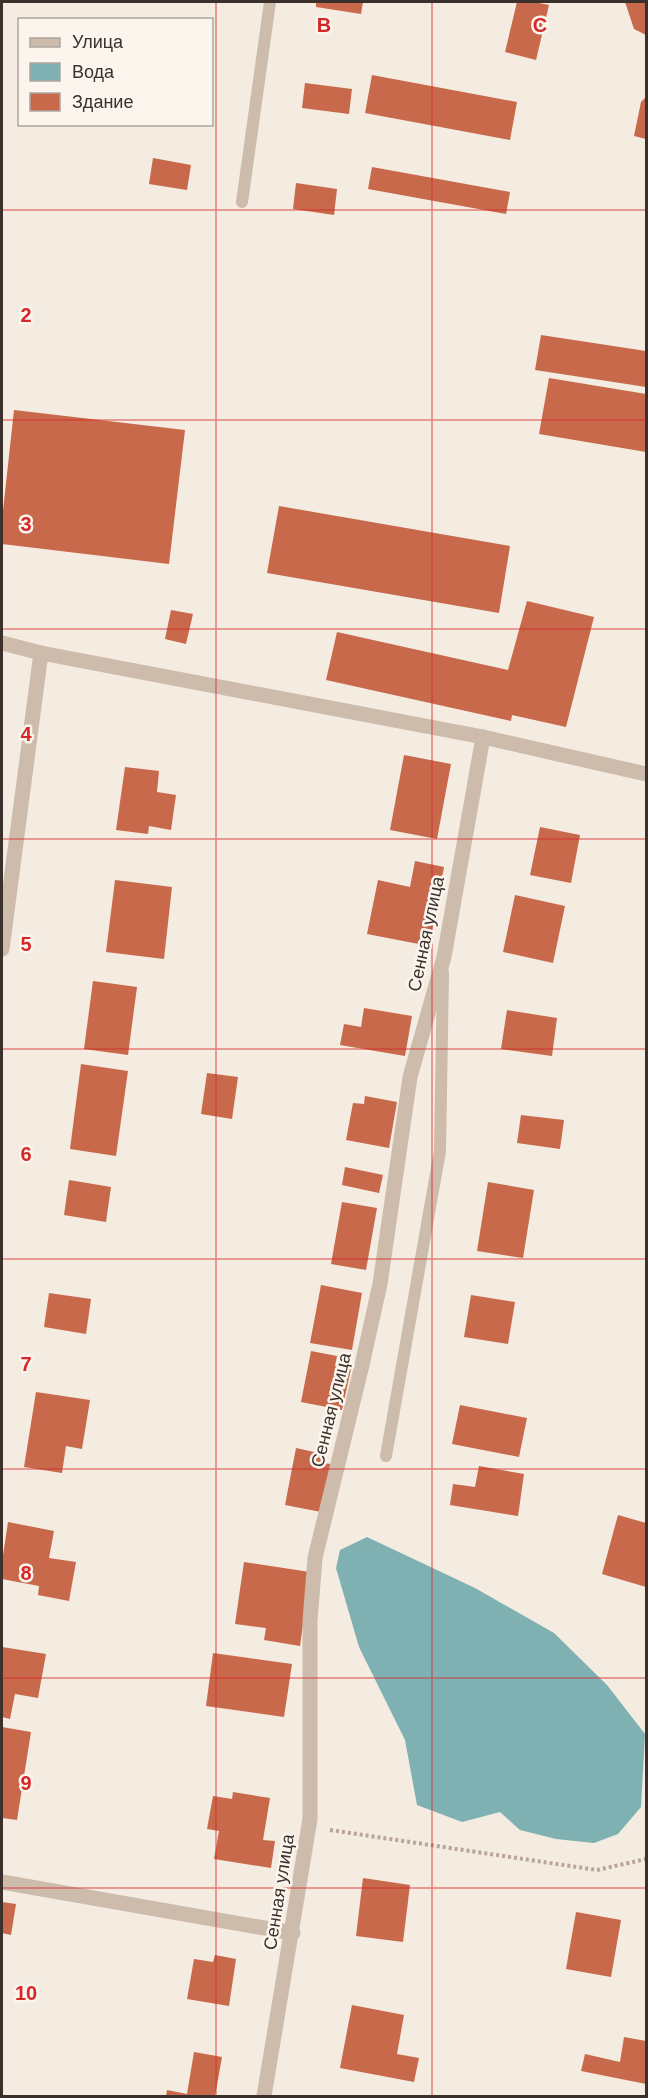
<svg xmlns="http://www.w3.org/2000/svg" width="648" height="2098" font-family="Arial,sans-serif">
<rect width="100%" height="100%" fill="#f4ebe1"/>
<path fill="#7fb0b2" d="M367 1537 475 1588 554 1633 607 1685 645 1734 641 1807 618 1834 594 1843 556 1839 520 1830 500 1812 462 1822 417 1805 405 1740 359 1647 336 1568 340 1550Z"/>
<g fill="#c8694b">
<path d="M316 2H363L361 14 316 7Z"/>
<path d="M517 2H534L549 5 536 60 505 52Z"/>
<path d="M625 2H646V35L634 29Z"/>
<path d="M372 75 517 102 510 140 365 113Z"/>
<path d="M305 83 352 89 349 114 302 108Z"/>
<path d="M646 97V139L634 136 641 102Z"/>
<path d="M153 158 191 165 187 190 149 184Z"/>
<path d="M372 167 510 192 506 214 368 189Z"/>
<path d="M296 183 337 189 334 215 293 209Z"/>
<path d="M541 335 646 351V387L535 370Z"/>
<path d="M549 378 646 394V452L539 434Z"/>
<path d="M14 410 185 430 169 564 2 544V520Z"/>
<path d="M279 506 510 546 499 613 267 573Z"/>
<path d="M527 601 594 617 566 727 512 715 511 721 326 680 337 632 508 670Z"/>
<path d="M171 610 193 614 186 644 165 639Z"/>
<path d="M404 755 451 764 437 839 390 830Z"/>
<path d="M125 767 159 771 157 792 176 795 171 830 149 826 148 834 116 830Z"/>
<path d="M540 827 580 835 571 883 530 875Z"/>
<path d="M415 861 444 867 429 946 367 934 378 880 410 887Z"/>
<path d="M115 880 172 887 164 959 106 952Z"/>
<path d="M515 895 565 906 553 963 503 952Z"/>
<path d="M93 981 137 987 128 1055 84 1049Z"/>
<path d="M364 1008 412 1016 405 1056 340 1045 344 1024 361 1027Z"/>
<path d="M507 1010 557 1018 552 1056 501 1049Z"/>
<path d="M81 1064 128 1071 116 1156 70 1149Z"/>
<path d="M207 1073 238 1077 232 1119 201 1114Z"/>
<path d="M365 1096 397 1102 389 1148 346 1140 353 1103 364 1104Z"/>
<path d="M521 1115 564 1120 560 1149 517 1143Z"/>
<path d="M345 1167 383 1175 379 1193 342 1185Z"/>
<path d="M69 1180 111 1187 106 1222 64 1215Z"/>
<path d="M488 1182 534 1190 523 1258 477 1251Z"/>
<path d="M342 1202 377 1208 366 1270 331 1264Z"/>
<path d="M321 1285 362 1293 352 1350 310 1343Z"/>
<path d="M49 1293 91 1299 86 1334 44 1327Z"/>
<path d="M471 1295 515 1302 508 1344 464 1337Z"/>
<path d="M311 1351 337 1356 335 1366 351 1369 342 1410 301 1402Z"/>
<path d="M36 1392 90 1400 82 1449 66 1446 62 1473 24 1467Z"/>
<path d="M460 1405 527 1418 519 1457 452 1444Z"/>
<path d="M296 1448 323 1454 322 1463 331 1464 321 1512 285 1505Z"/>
<path d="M479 1466 524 1474 518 1516 450 1505 453 1484 475 1487Z"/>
<path d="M618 1515 646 1523V1587L602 1574Z"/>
<path d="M8 1522 54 1531 49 1558 76 1562 69 1601 38 1595 39 1586 2 1579V1562Z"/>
<path d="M244 1562 310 1572 300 1646 264 1640 266 1628 235 1624Z"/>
<path d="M2 1647 46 1654 38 1698 15 1694 10 1719 2 1717Z"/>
<path d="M213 1653 292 1664 284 1717 206 1706Z"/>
<path d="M2 1727 31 1732 17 1820 2 1818Z"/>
<path d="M233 1792 270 1798 263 1840 275 1841 271 1868 214 1859 219 1831 207 1829 213 1796 232 1799Z"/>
<path d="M363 1878 410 1885 403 1942 356 1936Z"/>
<path d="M2 1902 16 1904 11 1935 2 1933Z"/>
<path d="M576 1912 621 1920 611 1977 566 1969Z"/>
<path d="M215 1955 236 1959 229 2006 187 1999 194 1959 213 1962Z"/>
<path d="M352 2005 404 2015 397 2054 419 2058 414 2082 340 2068Z"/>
<path d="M624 2037 646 2041V2084L581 2071 585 2054 620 2062Z"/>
<path d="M194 2052 222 2057 215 2096H166L167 2090 187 2094Z"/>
</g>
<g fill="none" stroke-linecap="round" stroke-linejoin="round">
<path stroke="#b9a596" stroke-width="4" stroke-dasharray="3 3" stroke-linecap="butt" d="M330 1830 597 1870 646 1859"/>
<g stroke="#cdbbac" stroke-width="12">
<path d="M242 202 270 2"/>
<path d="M386 1456 440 1151 443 973"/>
</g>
<g stroke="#cdbbac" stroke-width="15">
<path d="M2 643 41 653 483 737 646 774"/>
<path d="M2 949 41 653"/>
<path d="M2 1882 293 1933"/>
<path d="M264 2096 310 1819V1621L315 1558 362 1365 380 1284 410 1077 444 957 483 737"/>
</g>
</g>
<path fill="none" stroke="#d62828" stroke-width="1.5" stroke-opacity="0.55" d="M216 2V2096M432 2V2096M2 210H646M2 420H646M2 629H646M2 839H646M2 1049H646M2 1259H646M2 1469H646M2 1678H646M2 1888H646"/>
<g text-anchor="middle" stroke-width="5" stroke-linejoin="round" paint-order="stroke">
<g font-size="18" fill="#3b302b" stroke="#fbf5ee">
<text transform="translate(426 934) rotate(-78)" y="6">Сенная улица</text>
<text transform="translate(331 1410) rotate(-76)" y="6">Сенная улица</text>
<text transform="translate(279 1892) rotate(-81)" y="6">Сенная улица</text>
</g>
</g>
<g font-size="20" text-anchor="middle" font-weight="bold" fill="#d62828" stroke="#fbf5ee" stroke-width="5" stroke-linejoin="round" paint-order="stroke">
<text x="324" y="32">B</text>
<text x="540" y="32">C</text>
<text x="26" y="322">2</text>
<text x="26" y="531">3</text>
<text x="26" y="741">4</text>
<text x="26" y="951">5</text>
<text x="26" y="1161">6</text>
<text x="26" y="1371">7</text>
<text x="26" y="1580">8</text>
<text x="26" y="1790">9</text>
<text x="26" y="2000">10</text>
</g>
<rect width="648" height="2098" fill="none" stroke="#3b302b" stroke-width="6"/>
<rect x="18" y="18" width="195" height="108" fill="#fbf5ee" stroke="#aea6a0" stroke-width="1.5"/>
<rect x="30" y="38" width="30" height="9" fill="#cdbbac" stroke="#aea6a0" stroke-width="1.5"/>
<text x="72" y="48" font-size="18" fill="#3b302b">Улица</text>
<rect x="30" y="63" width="30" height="18" fill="#7fb0b2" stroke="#aea6a0" stroke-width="1.5"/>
<text x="72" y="78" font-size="18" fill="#3b302b">Вода</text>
<rect x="30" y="93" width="30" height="18" fill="#c8694b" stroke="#aea6a0" stroke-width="1.5"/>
<text x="72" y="108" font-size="18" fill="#3b302b">Здание</text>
</svg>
